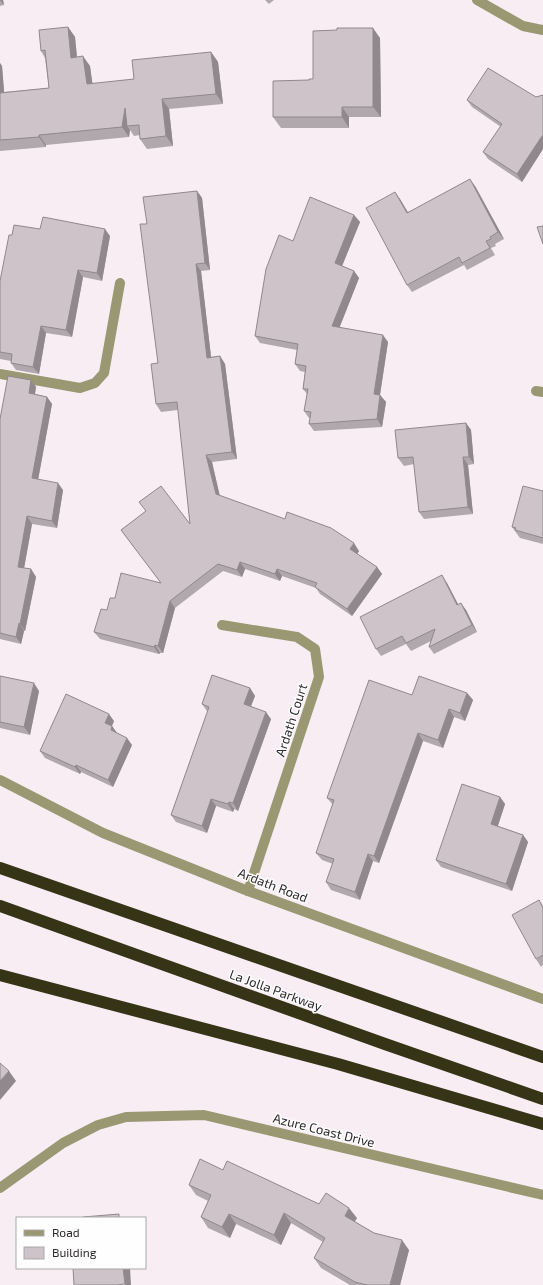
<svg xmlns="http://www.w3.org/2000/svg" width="543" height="1285" font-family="'Exo 2',sans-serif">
<rect width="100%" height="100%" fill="#f9edf4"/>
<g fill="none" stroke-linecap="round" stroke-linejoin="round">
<g stroke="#999872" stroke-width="10">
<path d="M477 0 523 26 543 30"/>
<path d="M0 374 80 388 95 383 104 373 120 283"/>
<path d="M536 391 543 392"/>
<path d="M222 625 297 637 315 649 319 677 248 891"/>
<path d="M0 780 103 833 248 891 543 999"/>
<path d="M0 1188 63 1143 98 1125 126 1117 204 1115 543 1195"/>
</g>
<g stroke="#353416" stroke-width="12">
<path d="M0 868 543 1057"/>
<path d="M0 906 385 1044 543 1099"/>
<path d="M0 975 338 1064 543 1124"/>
</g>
</g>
<g fill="#b1a8ad">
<path d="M0 0H3L4 5 0 6Z"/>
<path d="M265 0H274L269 4Z"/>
<path d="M68 27 75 37 77 57 90 66 92 84 134 79 211 52 218 62 223 104 169 109 173 146 147 149 140 139V135L134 136 130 130 129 137 46 145V147L0 151V63L2 66 4 92 49 88 45 58 41 51Z"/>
<path d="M380 38 381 117H349V128H281L273 117 309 80 313 79Z"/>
<path d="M543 95V149L522 182 488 159 483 152 501 127 472 107 467 100 536 97Z"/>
<path d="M475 186 504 239 495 244 496 246 491 248 495 255 467 270 464 265 412 292 407 285 400 199 408 212Z"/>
<path d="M197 191 202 198 210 270 201 271 211 357 220 356 225 364 237 459 212 462 220 496 359 551 357 554 377 567 382 574 352 616 320 594 316 588 282 576 280 581 245 569 242 577 223 571 175 608 163 653H160L159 654 100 639 94 632 107 610 115 598 161 583 121 530 146 511 139 502 190 524 178 410 161 412 156 404 158 363 147 224Z"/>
<path d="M354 215 360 222 342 266 354 271 359 278 339 328 388 342 380 395 386 402 382 427 314 431 309 424 310 418H309L304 411 307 394 303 389 305 372 300 371 295 364 297 350 260 343 255 336 293 241Z"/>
<path d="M40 229 110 236 102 281 83 277 72 337 46 333 39 374 16 370 11 363V361L0 359V281L12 235Z"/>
<path d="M31 380 36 387 35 394 47 397 52 404 38 479 63 490 57 528 32 524 24 568 31 569 36 577 25 631H24L21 644 0 639V419Z"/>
<path d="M466 423 471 430 474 464 468 465 473 514 424 519 419 512 414 464 404 466 398 458Z"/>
<path d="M543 491V544L520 538 512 527Z"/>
<path d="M447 583 458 604 466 610 477 632 434 654 429 647 431 641 411 651 406 644 381 656 376 649Z"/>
<path d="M0 676 39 691 30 735 0 728Z"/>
<path d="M250 688 255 696 251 706 271 719 238 811 234 809 233 812 216 806 207 833 176 822 171 815 208 711H207L202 704Z"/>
<path d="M467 693 473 700 465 721 454 717 443 748 423 741 379 863 373 861 360 900 331 890 326 882 333 864 322 860 316 853 333 805 327 798Z"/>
<path d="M114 721 112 726 117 733 132 745 113 787 81 772 80 774 45 758 40 751Z"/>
<path d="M500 797 505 804 498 826 523 835 528 842 512 891 441 867 436 860Z"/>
<path d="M539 900 543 906V965L541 967 536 959Z"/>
<path d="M223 1170 319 1204 357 1218 354 1221 374 1233 409 1250 400 1285H350L321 1268 314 1258 323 1242 291 1223 281 1245 236 1224 230 1238 208 1228 201 1217 208 1201 196 1195 189 1185Z"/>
</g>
<g fill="#90888d">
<path d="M0 0H3L4 5Z"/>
<path d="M68 27 75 37 78 68 71 58Z"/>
<path d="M373 28 380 38 381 117 373 107Z"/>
<path d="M211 52 218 62 223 104 216 94Z"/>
<path d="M83 56 90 66 94 94 87 84Z"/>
<path d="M0 63 2 66 5 103 0 95Z"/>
<path d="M162 99 169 109 173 146 166 136Z"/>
<path d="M342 107 349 117V128L342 117Z"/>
<path d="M125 108 127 126 130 130 129 137 122 127Z"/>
<path d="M39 135 46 145V147L39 137Z"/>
<path d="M542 136 543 138V149L522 182 517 174Z"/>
<path d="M470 179 475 186 504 239 498 232Z"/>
<path d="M197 191 202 198 210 270 205 263Z"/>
<path d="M395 192 400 199 412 220 407 213Z"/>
<path d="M354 215 360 222 340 271 335 263Z"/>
<path d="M105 229 110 236 102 281 97 273Z"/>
<path d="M196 264 201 271 212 365 207 358Z"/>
<path d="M78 270 83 277 72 337 66 330Z"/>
<path d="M354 271 359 278 337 334 332 326Z"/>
<path d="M41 326 46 333 39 374 33 367Z"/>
<path d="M383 335 388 342 379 401 374 394Z"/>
<path d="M220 356 225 364 237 459 232 452Z"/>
<path d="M31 380 36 387 34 400 29 393Z"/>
<path d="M380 395 386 402 382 427 377 419Z"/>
<path d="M47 397 52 404 37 486 32 478Z"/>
<path d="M466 423 471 430 474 464 469 457Z"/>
<path d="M206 455 212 462 221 502 216 494Z"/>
<path d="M463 457 468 465 473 514 468 507Z"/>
<path d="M58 483 63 490 57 528 52 521Z"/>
<path d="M27 516 32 524 23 574 18 567Z"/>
<path d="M354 543 359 551 356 556 350 549Z"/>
<path d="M240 562 245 569 242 577 237 570Z"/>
<path d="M377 567 382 574 352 616 347 609Z"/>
<path d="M31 569 36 577 25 631 20 624Z"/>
<path d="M277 569 282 576 280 581 275 574Z"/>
<path d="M442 575 447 583 462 612 457 605Z"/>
<path d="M170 601 175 608 163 653 158 646Z"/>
<path d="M461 603 466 610 477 632 472 625Z"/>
<path d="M19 623 24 631 21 644 16 637Z"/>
<path d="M155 645 160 653 159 654 154 647Z"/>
<path d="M34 683 39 691 30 735 24 727Z"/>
<path d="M250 688 255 696 249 711 244 704Z"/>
<path d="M467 693 473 700 465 721 460 713Z"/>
<path d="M449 709 454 717 443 748 438 740Z"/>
<path d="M266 712 271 719 238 811 233 803Z"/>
<path d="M109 714 114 721 110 730 105 723Z"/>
<path d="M112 726 117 733 111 730Z"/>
<path d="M418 733 423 741 379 863 374 856Z"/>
<path d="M127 738 132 745 113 787 108 780Z"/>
<path d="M76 765 81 772 80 774 75 767Z"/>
<path d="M500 797 505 804 496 831 491 824Z"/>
<path d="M211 799 216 806 207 833 202 826Z"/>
<path d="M229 802 234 809 233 812 228 804Z"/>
<path d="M523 835 528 842 512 891 506 884Z"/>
<path d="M368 854 373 861 360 900 355 892Z"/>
<path d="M9 1071 16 1081 0 1100V1081Z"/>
<path d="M349 1208 357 1218 352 1226 345 1216Z"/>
<path d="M284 1213 291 1223 281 1245 274 1235Z"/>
<path d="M229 1214 236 1224 230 1238 222 1227Z"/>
<path d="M402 1240 409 1250 400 1285H390Z"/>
<path d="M123 1268H130L131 1285H125V1284Z"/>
</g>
<g fill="#cec3c9" stroke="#90888d">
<path d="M68 27 71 58 83 56 87 84 134 79 132 60 211 52 216 94 162 99 166 136 140 139 139 125 127 126 125 108 122 127 39 135V137L0 140V93L49 88 45 50 41 51 39 30Z"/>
<path d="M337 28H373V107H342V117H273V81L309 80V79H313V31L337 30Z"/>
<path d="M488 68 536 97 543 95V136H542L517 174 483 152 502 124 467 100Z"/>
<path d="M470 179 498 232 490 237 491 239 486 241 490 248 462 263 459 257 407 285 366 208 395 192 407 213Z"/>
<path d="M197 191 205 263 196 264 207 358 220 356 232 452 206 455 216 494 285 519 287 512 331 528 354 543 350 549 377 567 347 609 315 587 317 583 277 569 275 574 240 562 237 570 218 564 170 601 158 646 155 645 154 647 94 632 101 609 107 610 110 598H115L121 573 161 583 121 530 146 511 139 502 161 486 190 524 177 402 156 404 151 364 158 363 140 224H147L143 197Z"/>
<path d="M310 197 354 215 335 263 354 271 332 326 383 335 374 394 380 395 377 419 309 424 311 412 304 411 308 389H303L306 366 295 364 298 344 255 336 266 269 279 235 293 241Z"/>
<path d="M43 217 105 229 97 273 78 270 66 330 41 326 33 367 11 363 12 354 0 352V281L9 235H12L14 225 40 229Z"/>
<path d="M543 226V244L537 227Z"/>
<path d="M8 376 31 380 29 393 47 397 32 478 58 483 52 521 27 516 18 567 31 569 20 624 19 623 16 637 0 633V419Z"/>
<path d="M466 423 469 457H463L468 507 419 512 413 457 398 458 395 430Z"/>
<path d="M523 486 543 491V538L515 530 516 528 512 527Z"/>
<path d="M442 575 457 605 461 603 472 625 429 647 435 629 406 643 402 636 376 649 360 617Z"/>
<path d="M212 675 250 688 244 704 266 712 233 803 229 802 228 804 211 799 202 826 171 815 209 707 202 704Z"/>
<path d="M0 676 34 683 24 727 0 722Z"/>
<path d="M419 676 467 693 460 713 449 709 438 740 418 733 374 856 368 854 355 892 326 882 334 859 316 853 334 800 327 798 369 680 412 695Z"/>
<path d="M66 694 109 714 105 723 112 726 111 730 127 738 108 780 76 765 75 767 40 751Z"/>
<path d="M462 784 500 797 491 824 523 835 506 884 436 860Z"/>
<path d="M539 900 543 908V955L536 959 512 915Z"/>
<path d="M0 1063 9 1071 0 1081Z"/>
<path d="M200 1159 223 1170 227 1161 319 1204 326 1193 349 1208 345 1216 374 1233 402 1240 390 1285H367L355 1282 314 1258 325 1238 284 1213 274 1235 229 1214 222 1227 201 1217 211 1195 189 1185Z"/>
<path d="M119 1214V1218H83V1217Z"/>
<path d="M73 1268H123L125 1284 117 1285H74Z"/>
</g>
<g text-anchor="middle" stroke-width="3" stroke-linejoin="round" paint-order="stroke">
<g font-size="13" fill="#2d292b" stroke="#fefefe">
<text transform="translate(291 720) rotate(-72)" y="5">Ardath Court</text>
<text transform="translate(273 885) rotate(21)" y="5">Ardath Road</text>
<text transform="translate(276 990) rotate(20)" y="5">La Jolla Parkway</text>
<text transform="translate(324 1130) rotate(14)" y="5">Azure Coast Drive</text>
</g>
</g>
<rect x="16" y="1217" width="130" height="52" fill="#fefefe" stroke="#aaa9aa"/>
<rect x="24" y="1230" width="20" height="6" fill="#999872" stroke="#aaa9aa"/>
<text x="52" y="1237" font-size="12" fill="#2d292b">Road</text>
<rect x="24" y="1247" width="20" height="12" fill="#cec3c9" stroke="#aaa9aa"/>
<text x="52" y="1257" font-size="12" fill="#2d292b">Building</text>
</svg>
